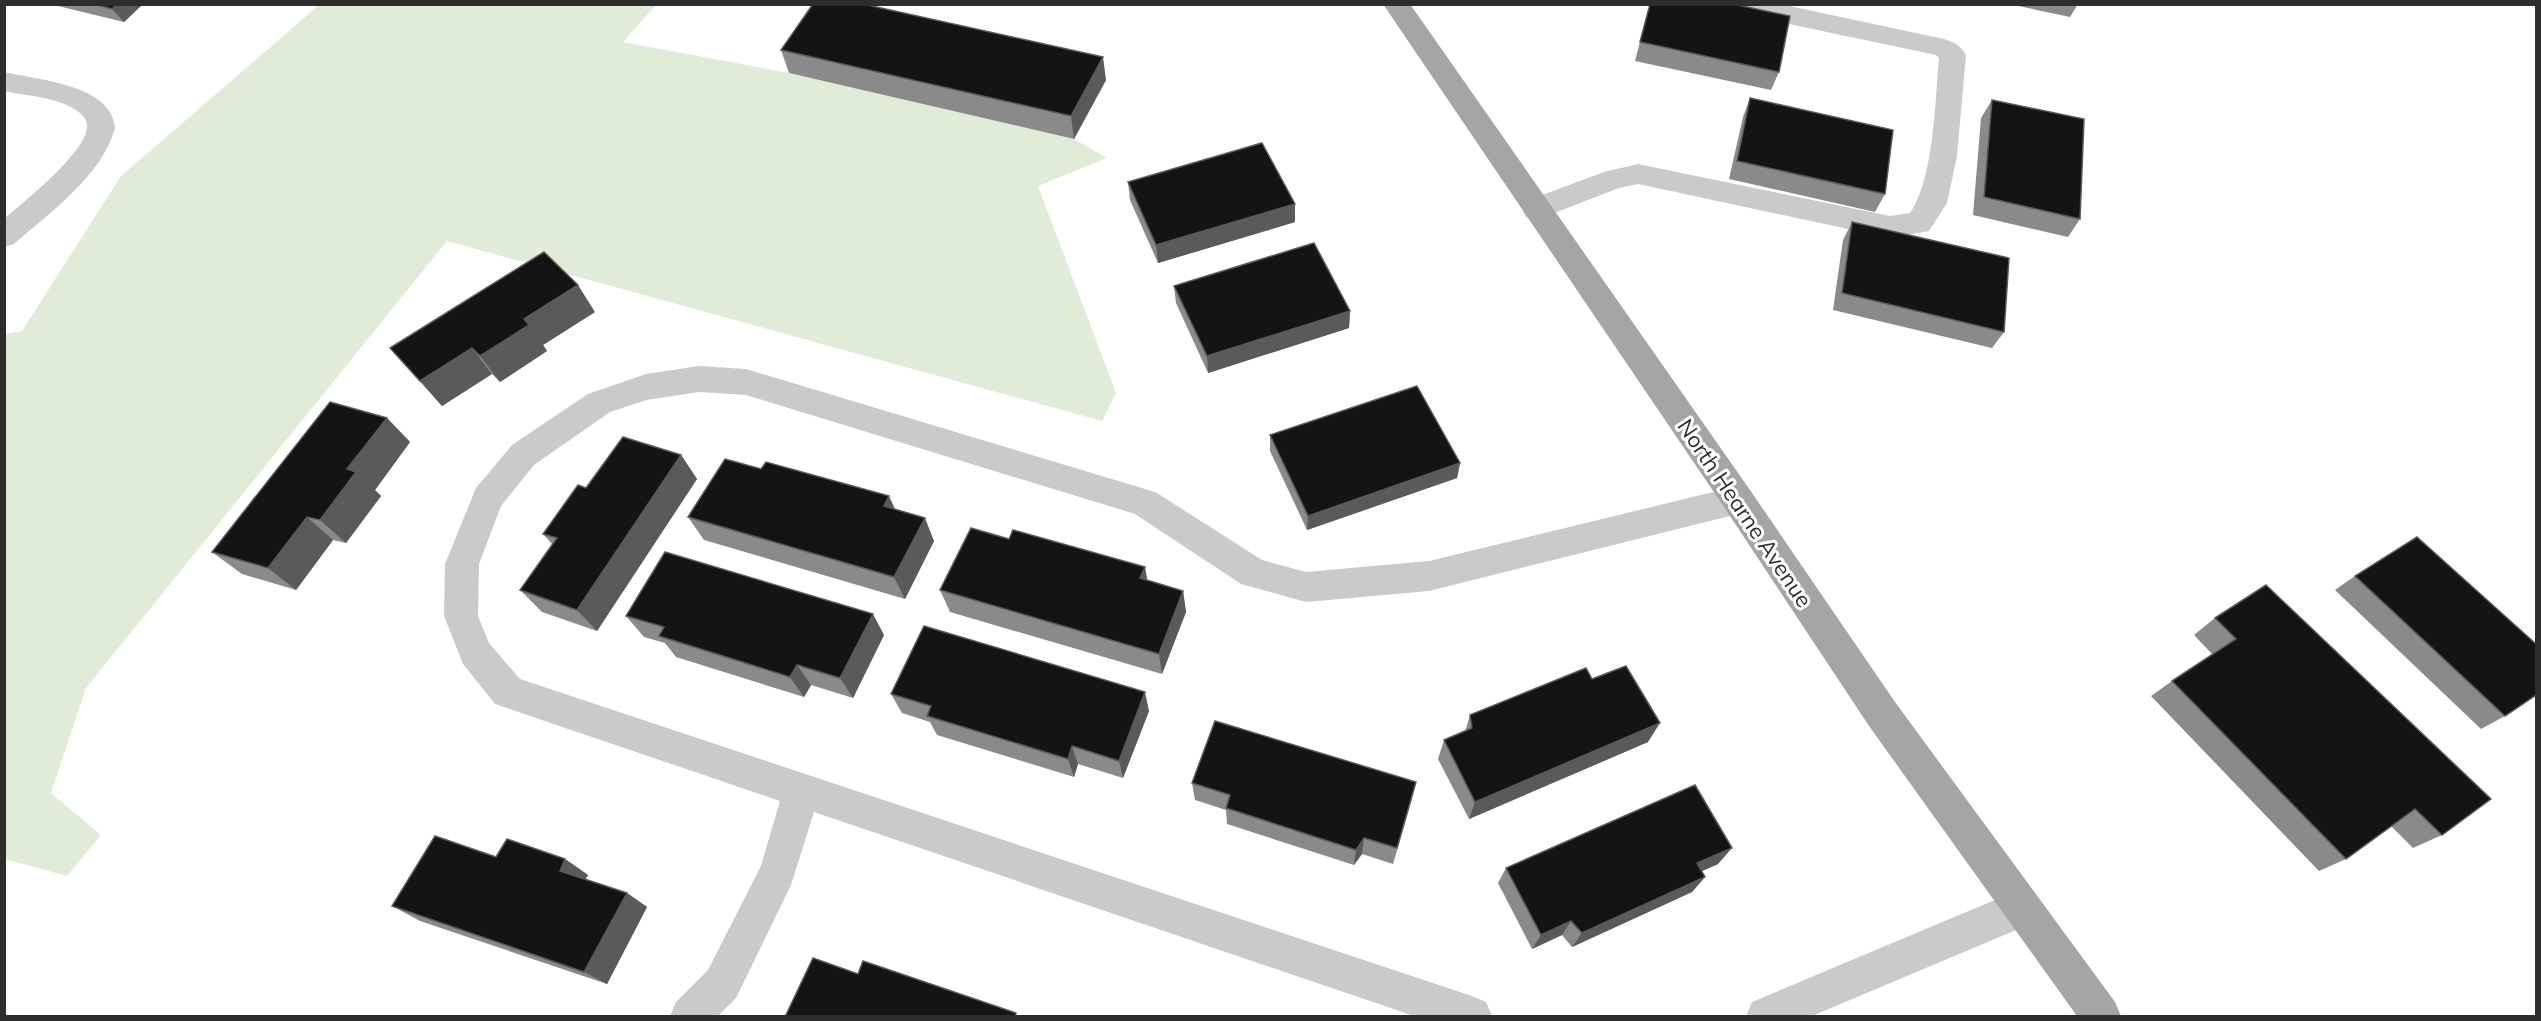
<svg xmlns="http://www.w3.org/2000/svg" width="2541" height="1021" font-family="Mulish,sans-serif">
<rect width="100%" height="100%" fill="#fff"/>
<path fill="#e0ecd8" d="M319 5H656L623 42 789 73 1074 139 1107 158 1038 186 1116 393 1102 421 447 241 86 688 51 793 101 835 67 876 5 859 4 334 22 331 121 176Z"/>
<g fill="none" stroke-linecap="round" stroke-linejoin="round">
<g fill="#cacaca" fill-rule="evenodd">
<path d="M1723 4H1780L1944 39C1954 42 1961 46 1966 55L1957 156 1947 203 1929 231 1890 238 1638 184 1619 188 1536 220 1526 217 1522 209 1526 201 1604 172 1638 164 1890 216 1910 213C1934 179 1935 101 1939 58L1936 55 1736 13 1727 10Z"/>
<path d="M4 72C37 80 112 84 115 128 102 176 50 212 14 244L4 247V219C25 201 84 154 87 128 88 120 82 114 76 110 56 97 27 96 4 91Z"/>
<path d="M699 366 746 369 1145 489 1157 493 1262 560 1306 572 1429 561 1738 486 1750 490 1754 500 1750 510 1738 514 1429 591 1306 602 1241 584 1135 514 746 395 699 392 646 400 610 412 534 465 501 506 479 564 478 616 489 643 520 679 1472 996 1486 1002 1492 1016H1414L814 812 791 885 736 998 718 1016H670L676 1002 708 970 761 866 780 801 495 704 463 664 444 616 445 564 476 488 512 445 588 394 646 374Z"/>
<path d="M2021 889 2035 894 2040 908 2035 922 1812 1016H1746L1752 1002Z"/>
</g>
<path fill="#a5a5a5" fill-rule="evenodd" d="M1383 4H1410L1750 490 1895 702 2115 1002 2121 1016H2077L1869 726 1726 510Z"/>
</g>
<g fill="#8a8a8a">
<path d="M57 4H143L124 22 58 6Z"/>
<path d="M1650 4 1779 72 1771 90 1635 61Z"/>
<path d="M2009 4H2078L2070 17Z"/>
<path d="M781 50 1106 80 1074 139 789 73Z"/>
<path d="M1750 98 1885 194 1875 212 1729 179 1743 117Z"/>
<path d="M1992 100 2080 219 2068 237 1973 215 1981 118Z"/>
<path d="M1128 182 1295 222 1158 263 1130 200Z"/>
<path d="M1852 222 2004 332 1992 348 1833 310 1843 240Z"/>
<path d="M1174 286 1350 311 1349 328 1208 373 1176 303Z"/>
<path d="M595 312 543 345 547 351 500 382 492 374 442 406 390 348Z"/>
<path d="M387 418 410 442 375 490 381 496 346 543 333 540 296 590 242 574 212 552Z"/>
<path d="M1270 435 1460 463 1457 478 1307 530 1270 451Z"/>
<path d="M681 455 697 479 597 631 542 612 520 590 552 544 543 534 586 488Z"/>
<path d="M895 509 934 541 905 599 704 540 688 517Z"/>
<path d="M2355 576 2505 716 2481 729 2335 590Z"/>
<path d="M1147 580 1183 591 1186 612 1162 674 950 612 940 590Z"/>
<path d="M626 616 884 635 853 698 811 685 804 697 676 657 665 643 644 637Z"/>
<path d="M2215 618 2442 835 2413 848 2391 826 2346 859 2319 871 2151 696 2172 681 2212 654 2194 635Z"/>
<path d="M1592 679 1648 742 1469 819 1438 759 1444 740 1465 732 1470 715Z"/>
<path d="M891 694 1149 711 1123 778 1078 764 1074 777 937 735 930 722 902 713Z"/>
<path d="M1192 783 1412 799 1393 864 1362 854 1354 865 1227 824 1226 810 1195 800Z"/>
<path d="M496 857 565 859 588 875 585 879 627 893 647 907 607 984 420 921 392 906Z"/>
<path d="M1718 864 1702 871 1705 877 1692 892 1572 947 1562 935 1532 949 1498 883 1506 868Z"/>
</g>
<g fill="#5a5a5a">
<path d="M117 4H143L124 22 112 9Z"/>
<path d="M1103 57 1106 80 1074 139 1071 116Z"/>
<path d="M1295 204V222L1158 263 1156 245Z"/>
<path d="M578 285 595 312 543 345 547 351 500 382 480 356 524 319Z"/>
<path d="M1350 311 1349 328 1208 373 1207 356Z"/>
<path d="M472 348 492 374 442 406 420 381Z"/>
<path d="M387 418 410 442 375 490 381 496 346 543 320 520 347 469Z"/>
<path d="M681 455 697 479 597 631 577 610Z"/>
<path d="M1460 463 1457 478 1307 530 1308 516Z"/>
<path d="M889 496 900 520 884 506Z"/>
<path d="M307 517 333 540 296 590 268 568Z"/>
<path d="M925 518 934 541 905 599 894 577Z"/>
<path d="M1145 567 1149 589 1140 578Z"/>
<path d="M1183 591 1186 612 1162 674 1159 654Z"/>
<path d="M873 614 884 635 853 698 840 678Z"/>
<path d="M797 665 811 685 804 697 790 677Z"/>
<path d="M1145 692 1149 711 1123 778 1119 761Z"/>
<path d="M1660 723 1648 742 1469 819 1475 802Z"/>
<path d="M1072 746 1078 764 1074 777 1068 759Z"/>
<path d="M1364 838 1362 854 1354 865 1356 850Z"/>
<path d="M1732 848 1718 864 1684 879 1697 863Z"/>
<path d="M565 859 588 875 582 886 560 871Z"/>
<path d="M1705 877 1692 892 1572 947 1582 933Z"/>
<path d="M627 893 647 907 607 984 584 972Z"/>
<path d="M1571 921 1562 935 1532 949 1541 935Z"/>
</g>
<g fill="#141414" stroke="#5a5a5a" stroke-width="1.5">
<path d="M94 4H117L112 9Z"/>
<path d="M813 4H863L1103 57 1071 116 781 50Z"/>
<path d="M1650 4H1733L1790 16 1779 72 1640 42Z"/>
<path d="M1750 98 1893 130 1885 194 1737 161Z"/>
<path d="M1992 100 2084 119 2080 219 1984 197Z"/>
<path d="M1262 143 1295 204 1156 245 1128 182Z"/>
<path d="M1852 222 2009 258 2004 332 1842 293Z"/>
<path d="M1314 243 1350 311 1207 356 1174 286Z"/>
<path d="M544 252 578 285 524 319 529 325 480 356 472 348 420 381 390 348Z"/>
<path d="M1417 386 1460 463 1308 516 1270 435Z"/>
<path d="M330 402 387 418 347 469 356 472 320 520 307 517 268 568 212 552Z"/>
<path d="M623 437 681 455 577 610 520 590 557 538 543 534 578 485 586 488Z"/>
<path d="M725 459 761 469 766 462 889 496 884 506 925 518 894 577 688 517Z"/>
<path d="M971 528 1009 539 1013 530 1145 567 1140 578 1183 591 1159 654 940 590Z"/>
<path d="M2417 537 2536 644V695L2505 716 2355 576Z"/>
<path d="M665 552 873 614 840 678 797 665 790 677 659 636 664 627 626 616Z"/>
<path d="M2266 585 2491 799 2442 835 2415 809 2346 859 2172 681 2236 639 2215 618Z"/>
<path d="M924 626 1145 692 1119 761 1072 746 1068 759 927 716 931 706 891 694Z"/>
<path d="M1626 666 1660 723 1475 802 1444 740 1472 728 1470 715 1586 668 1592 679Z"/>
<path d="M1215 721 1416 782 1397 848 1364 838 1356 850 1226 808 1230 795 1192 783Z"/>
<path d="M1695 785 1732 848 1697 863 1705 877 1582 933 1571 921 1541 935 1506 868Z"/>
<path d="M435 836 496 857 507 839 565 859 560 871 627 893 584 972 392 906Z"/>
<path d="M813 958 858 974 863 961 1016 1013 1015 1017H785Z"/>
</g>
<g text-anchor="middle" stroke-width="6" stroke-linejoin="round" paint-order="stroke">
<g font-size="22" fill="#2d2d2d" stroke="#fff">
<text transform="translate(1745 513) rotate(56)" y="8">North Hearne Avenue</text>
</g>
</g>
<rect width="2541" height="1021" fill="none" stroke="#2d2d2d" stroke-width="12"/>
</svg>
